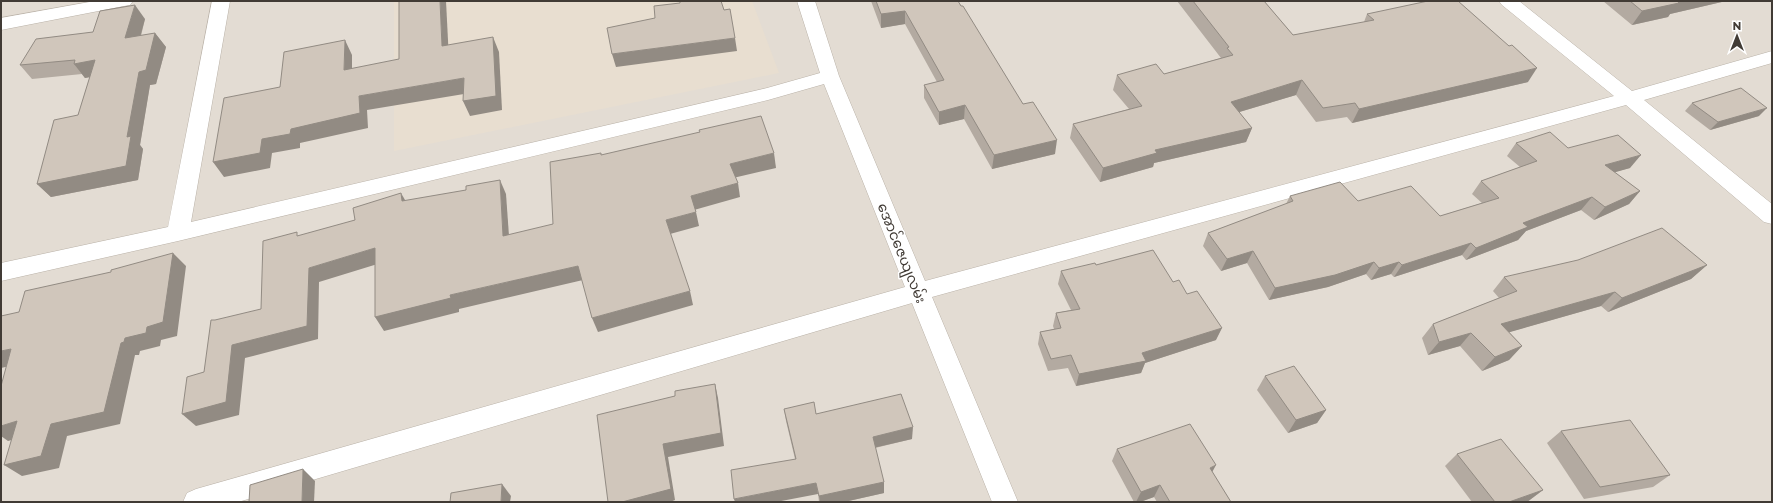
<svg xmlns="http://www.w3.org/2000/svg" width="1773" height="503" font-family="Montserrat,'Noto Sans Myanmar',sans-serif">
<rect width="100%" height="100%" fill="#f0ebe5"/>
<rect fill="#e3dcd3" x="1" y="1" width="1771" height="501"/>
<path fill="#e8ded0" d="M394 1H752L779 73 394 151Z"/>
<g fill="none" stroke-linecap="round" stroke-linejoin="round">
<defs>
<g id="minor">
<path d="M95 1H133L130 5 124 6 1 30V18Z"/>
<path d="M212 1H230L191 222 767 88 820 73 797 1H815L839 76 925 281 1614 96 1502 5 1499 1H1519L1632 91 1772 51V63L1644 100 1772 204V224L1764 222 1626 105 932 297 1018 502H992L912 303 238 502H183L187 493 196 489 905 287 824 84 768 100 178 241 1 281V263L168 227Z"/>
</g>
</defs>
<use href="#minor" stroke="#bab2a8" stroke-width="1"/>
<use href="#minor" fill="#fff" fill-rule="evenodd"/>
</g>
<g fill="#b3aaa1">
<path d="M871 1H958L1023 104 1055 154 992 169 964 119 939 125 924 98V85L937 82 905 24 881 28Z"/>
<path d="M1177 1H1264L1293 35 1364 22 1367 14 1528 82 1352 123 1347 117 1316 122 1296 95 1239 112 1252 128 1246 142 1154 163 1153 167 1100 182 1070 138 1073 124 1129 109 1113 90 1117 75 1164 74 1221 58Z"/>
<path d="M1603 1H1726L1670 14 1668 17 1632 25Z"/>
<path d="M145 19 141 36 155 33 166 47 156 84 150 85 140 145 143 149 138 180 51 197 37 184 78 115 90 77 85 78 82 74 32 79 20 65 93 32Z"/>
<path d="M1692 103 1759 116 1710 130 1685 111Z"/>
<path d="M1516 143 1568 148 1630 168 1614 172 1640 191 1629 204 1594 220 1581 210 1526 231 1518 240 1466 260 1462 255 1394 277 1391 274 1371 280 1366 274 1328 287 1269 300 1247 263 1221 271 1203 246 1208 233 1286 204 1290 196 1358 201 1440 216 1482 203 1472 194 1481 181 1520 167 1507 156Z"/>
<path d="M1096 265 1173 282 1216 340 1145 363 1141 373 1076 386 1068 368 1048 371 1038 344 1040 332 1054 329 1053 326 1056 313 1071 310 1058 284 1061 271Z"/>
<path d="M1707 265 1691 279 1608 312 1601 306 1509 332 1522 346 1509 360 1482 371 1460 346 1428 355 1422 338 1433 324 1499 298 1493 291 1504 277Z"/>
<path d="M1265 376 1326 410 1317 423 1288 433 1257 390Z"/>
<path d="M784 409 816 414 912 439 875 448 884 493 844 502H819L818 494 795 459 786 421Z"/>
<path d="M1561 431 1670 475 1653 487 1584 499 1547 443Z"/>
<path d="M1117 449 1212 472 1231 502H1157L1154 497 1140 502H1134L1112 461Z"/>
<path d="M1457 454 1543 490 1527 502H1472L1445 466Z"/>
</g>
<g fill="#928b83">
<path d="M440 1H446L449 60 442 46Z"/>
<path d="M1677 1H1726L1670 14 1668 17 1632 25 1642 11Z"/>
<path d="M135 5 145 19 136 52 125 38Z"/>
<path d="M905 11V24L881 28V14Z"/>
<path d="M155 33 166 47 156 84 150 85 140 145 143 149 138 180 51 197 37 184 139 72Z"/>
<path d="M493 37 499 52 502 110 470 116 463 101Z"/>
<path d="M735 38 737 51 616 67 612 54Z"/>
<path d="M345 40 352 55V84L344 70Z"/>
<path d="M95 60 106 74 85 78 74 64Z"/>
<path d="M1537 68 1528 82 1352 123 1359 109Z"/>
<path d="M464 78 470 93 367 110 368 128 300 143V148L272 153 270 168 224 177 213 162 262 139 359 96Z"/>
<path d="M1302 80 1296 95 1226 116 1231 102Z"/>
<path d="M965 105 964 119 939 125V112Z"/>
<path d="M1767 108 1759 116 1710 130 1718 122Z"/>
<path d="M1252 128 1246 142 1154 163 1153 167 1100 182 1103 168 1155 150Z"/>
<path d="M1057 140 1055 154 992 169 994 155Z"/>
<path d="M774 153 776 168 733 178 730 164Z"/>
<path d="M1641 155 1630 168 1595 178 1605 165Z"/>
<path d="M500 180 506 194 510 250 503 236Z"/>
<path d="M738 183 740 197 694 210 691 196Z"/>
<path d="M1640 191 1629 204 1594 220 1605 207Z"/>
<path d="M401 193 409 207 402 201Z"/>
<path d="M1592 197 1581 210 1526 231 1518 240 1466 260 1476 248 1523 223Z"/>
<path d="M696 212 699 226 670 234 666 220Z"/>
<path d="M1471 243 1462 255 1394 277 1402 265Z"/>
<path d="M375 248 384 262 319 282 318 339 245 358 239 415 196 426 182 414 232 345 309 268Z"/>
<path d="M1253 251 1247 263 1221 271 1227 259Z"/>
<path d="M173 253 186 266 177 336 161 340 160 346 140 351 139 355H135L120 424 67 436 59 468 22 476 4 465 51 424 121 343 125 338 147 327Z"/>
<path d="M1374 262 1366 274 1328 287 1269 300 1275 288Z"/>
<path d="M1399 262 1391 274 1371 280 1379 268Z"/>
<path d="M1707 265 1691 279 1608 312 1622 298Z"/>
<path d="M578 266 583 280 459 309V312L384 331 375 317 450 295Z"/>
<path d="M690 291 693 305 598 332 592 318Z"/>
<path d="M1615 292 1601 306 1489 338 1501 324Z"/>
<path d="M1222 328 1216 340 1145 363 1141 373 1076 386 1079 374 1142 353Z"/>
<path d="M1471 333 1460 346 1428 355 1439 342Z"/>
<path d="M1522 346 1509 360 1482 371 1495 357Z"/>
<path d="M11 349 27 362 1 368V351Z"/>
<path d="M715 384 718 398 724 446 668 457 675 500 670 502H622L663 444Z"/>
<path d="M1326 410 1317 423 1288 433 1296 420Z"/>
<path d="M17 421 34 434 8 441 1 436V426Z"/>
<path d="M913 427 912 439 873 448V437Z"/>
<path d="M1216 465 1209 478 1210 468Z"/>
<path d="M303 469 315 481 314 502H302Z"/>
<path d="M884 482V493L844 502H820L819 496Z"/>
<path d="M816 483 818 494 776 502H735L734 499Z"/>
<path d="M502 484 511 496 510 502H501Z"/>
<path d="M1160 485 1154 497 1140 502H1136L1141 492Z"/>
<path d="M1543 490 1527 502H1509Z"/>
</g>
<g fill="#d0c6bb" stroke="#928b83">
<path d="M399 1H440L442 46 493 37 496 96 463 101 464 78 359 96 360 113 291 129 290 134 262 139 260 153 213 162 224 98 280 87 284 52 345 40 344 70 399 59Z"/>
<path d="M680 1H721L724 10 730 9 735 38 612 54 607 28 655 18 654 6 680 3Z"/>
<path d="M876 1H958L961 6H963L1023 104 1033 102 1057 140 994 155 965 105 939 112 924 85 944 80 905 11 881 14Z"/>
<path d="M1193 1H1264L1293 35 1374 20 1367 14 1428 1H1458L1509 46 1512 45 1537 68 1359 109 1355 103 1323 108 1302 80 1231 102 1252 128 1155 150 1157 153 1103 168 1073 124 1142 106 1117 75 1156 64 1164 74 1233 55 1227 48 1229 47Z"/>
<path d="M1630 1H1679H1677L1679 3 1642 11Z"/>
<path d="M135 5 125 38 155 33 146 70 139 72 127 137 131 136 126 166 37 184 54 120 78 115 95 60 74 64 75 60 20 65 36 39 93 32 100 11Z"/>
<path d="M1741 88 1767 108 1718 122 1692 103Z"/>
<path d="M761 116 774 153 730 164 738 183 691 196 696 212 666 220 690 291 592 318 578 266 450 295 451 298 375 317V248L309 268 307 326 232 345 226 402 182 414 187 377 204 372 211 320H215L261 309 263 241 297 232V236L355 220 353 208 401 193 402 201 466 190V186L500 180 503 236 553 224 550 162 601 153V155L700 132 699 130Z"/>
<path d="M1550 132 1568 148 1618 135 1641 155 1605 165 1640 191 1605 207 1592 197 1523 223 1528 227 1476 248 1471 243 1402 265 1399 262 1379 268 1374 262 1335 275 1275 288 1253 251 1227 259 1208 233 1293 201 1290 196 1340 182 1358 201 1411 186 1440 216 1499 198 1481 181 1537 161 1516 143Z"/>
<path d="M1662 228 1707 265 1622 298 1615 292 1501 324 1522 346 1495 357 1471 333 1439 342 1433 324 1517 291 1504 277 1578 260Z"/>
<path d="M1153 250 1173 282 1179 280 1187 294 1197 291 1222 328 1142 353 1146 361 1079 374 1071 355 1051 359 1040 332 1061 328 1056 313 1080 309 1061 271 1095 263 1096 265Z"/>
<path d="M173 253 163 322 147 327 146 333 125 338 124 342 121 343 104 412 51 424 41 456 4 465 17 421 1 426V386L11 349 1 351V316L19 312 25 291 111 272V270Z"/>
<path d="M1294 366 1326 410 1296 420 1265 376Z"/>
<path d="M715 384 721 433 663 444 671 489 622 502H608L597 415 675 396V391Z"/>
<path d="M901 394 913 427 873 437 884 482 819 496 816 483 734 499 731 470 796 459 784 409 814 402 816 414Z"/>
<path d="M1630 420 1670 475 1600 487 1561 431Z"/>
<path d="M1190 424 1216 465 1210 468 1231 502H1170L1160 485 1141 492 1117 449Z"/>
<path d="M1501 439 1543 490 1509 502H1495L1457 454Z"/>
<path d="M303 469 302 502H249L250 485Z"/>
<path d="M502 484 501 502H450L451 493Z"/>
</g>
<g text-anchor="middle" stroke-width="3" stroke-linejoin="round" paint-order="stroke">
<g font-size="14" fill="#413b35" stroke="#fff">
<text transform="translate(902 253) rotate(68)" y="5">အောင်ဇေယျလမ်း</text>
</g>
</g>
<rect width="1773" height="503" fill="none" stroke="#413b35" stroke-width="4"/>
<g transform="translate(1737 36)" stroke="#ffffff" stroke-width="3" paint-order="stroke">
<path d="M0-3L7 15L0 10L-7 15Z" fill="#413b35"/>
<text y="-6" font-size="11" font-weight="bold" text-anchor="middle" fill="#413b35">N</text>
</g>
</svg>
